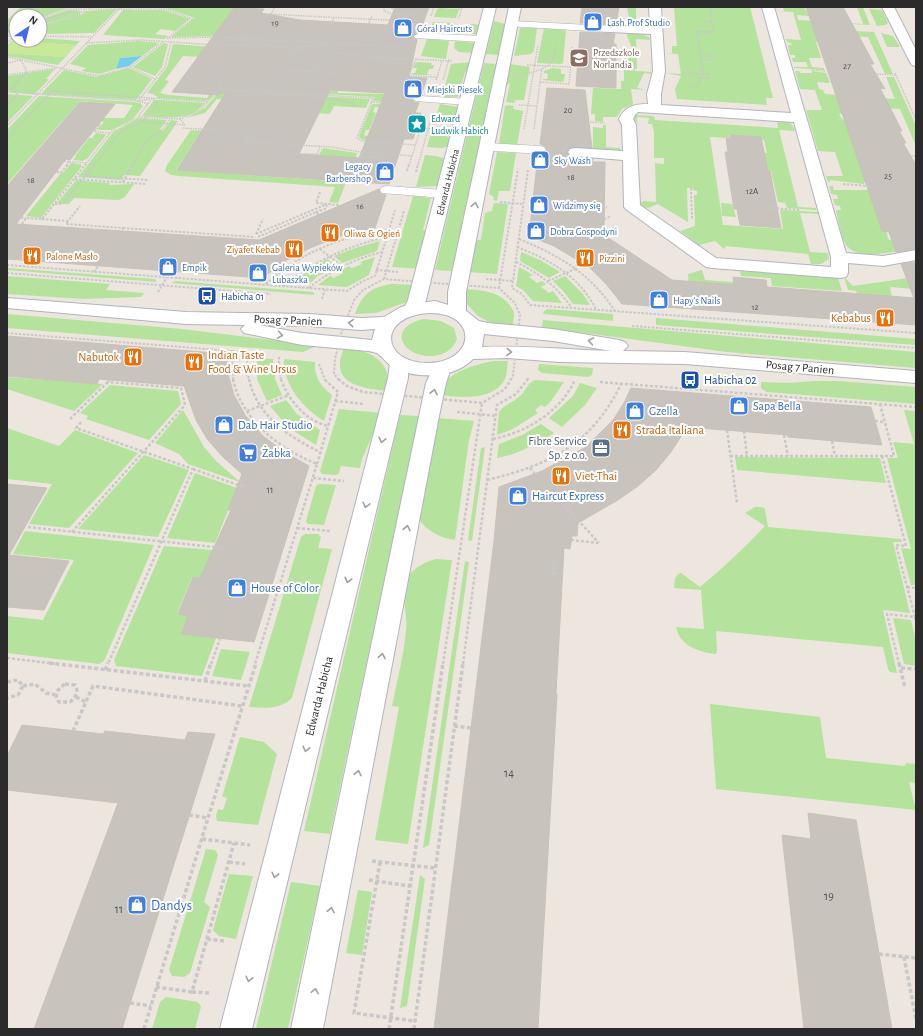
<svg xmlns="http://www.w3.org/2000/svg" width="923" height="1036" font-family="'Alegreya Sans',sans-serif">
<rect width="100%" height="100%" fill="#ede6de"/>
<g fill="#b5e29c">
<path d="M21 7H95L90 8H66L40 18V16H16V31L7 33V20Z"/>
<path d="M240 7 234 8 217 31 392 40 393 38 417 39 415 47 221 36 171 37 195 18 165 8H124Z"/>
<path d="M627 7H636V22L649 23 648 25 642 27H627V22L629 19Z"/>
<path d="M674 7H750L773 98H766L767 105 677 99 675 89 681 76 666 73 681 74 678 54 664 53H672V46H664H677Z"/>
<path d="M783 7H804L809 16 797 15 798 20 863 24 857 7H863L870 25 813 22 815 29 874 32 893 74H885L868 37 821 35 823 42H816L821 58H809L812 67 824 68V70L794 68V67H808L806 62H793L792 58H795V55H790L788 45H792L791 43 787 42 786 39 801 40 793 12 778 11H784Z"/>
<path d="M440 8 459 9 456 18 434 17 437 9Z"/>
<path d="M117 9 94 33 40 34V25L82 15 86 11Z"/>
<path d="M869 9 882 10 888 23 886 25 877 26Z"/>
<path d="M67 10 82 11 79 15 40 24V20Z"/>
<path d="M123 10H163L190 19 175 31 161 29 155 34 168 36 164 39 103 35Z"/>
<path d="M494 21 505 24 498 55 486 54Z"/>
<path d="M433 22 454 23 451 34 429 33Z"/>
<path d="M473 24 480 25 478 34H457L461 27Z"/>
<path d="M520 28H537L534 51 531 54 514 56Z"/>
<path d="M544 28 566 30 563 63 561 64 537 63Z"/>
<path d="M627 33H638L649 37 650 40 636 39 637 69 627 68V65H632L631 62 627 61C628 57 632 53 632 49 631 43 627 39 627 33Z"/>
<path d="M881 33 893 36 900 47H887Z"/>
<path d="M16 37V40H40V38L80 41 58 65 7 56V53L64 57 76 45 14 41 7 48V46Z"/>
<path d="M427 39 449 41 446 59 421 56Z"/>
<path d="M140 41 159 43 142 56 120 58 116 69 99 74 82 71 86 68 70 64 88 45Z"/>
<path d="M455 41 476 43 473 53 459 52 454 48Z"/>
<path d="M164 43 168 44 162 67 155 76 133 67Z"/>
<path d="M173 44 215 47 288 62 183 56 165 80 169 81 160 93 168 95 207 98 217 83 218 87 211 98 206 101 159 98 153 94 147 93 167 67Z"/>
<path d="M418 62 432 63 431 65H434L433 69H429L427 74 432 75H413L411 73H415L417 68H413L415 63Z"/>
<path d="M471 62 468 73 465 72 458 97H442L451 64Z"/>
<path d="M484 63 496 64 452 271 435 270Z"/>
<path d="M510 64 530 67 524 100H516L514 103 506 102 510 83 506 85Z"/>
<path d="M129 68 152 79 136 100 41 94 64 70 97 77Z"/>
<path d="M552 68 561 69V74H565L564 81 561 82 543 80V79H547L548 74 544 73V71Z"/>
<path d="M55 69 46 79H49L35 94 11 92 7 90V76Z"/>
<path d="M624 70 651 72V74L644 73 637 88 646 90 631 89 633 104 622 109 617 117H603V122L595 121V114H591L593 88 621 89V81H624Z"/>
<path d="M795 71H799L800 73H812V71L826 73 830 83 817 82 819 89 823 90 825 94 895 99 886 77H894L916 126V146L900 109 843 106 845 114H839L842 119 845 120 868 182H864V184L830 180V182H828L826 176H843L835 152 818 151 806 110H822L815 90 800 89Z"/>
<path d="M220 90 370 99 366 108 334 106 330 114 241 109 246 101 217 99 205 113 186 118 205 108Z"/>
<path d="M321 90 338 91V93L391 94 387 102 373 101 375 97 309 93Z"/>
<path d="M7 94 33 96 7 123Z"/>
<path d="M39 96 133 102 140 103 143 106 133 119 111 130H97L104 122 100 121 104 118H124L133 105 80 101 7 184V130Z"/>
<path d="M154 100H161L205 103C190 123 163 117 142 116Z"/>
<path d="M372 104H386L385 108 375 107 373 112 376 113 369 130H366L364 135 367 136V137L403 139 366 141 360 138 359 136Z"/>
<path d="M440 104 459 107 457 116H453L452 120 449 122 435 119Z"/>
<path d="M508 105 514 106 513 109 523 111 517 145 499 144 505 106Z"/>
<path d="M635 115 654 116 655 120 778 128 777 121C786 121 792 121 795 131L779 130 798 207 816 208V210L787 208 785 203 778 202 771 171 761 170 757 153H767L764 140 749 139 748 136 729 135V138L710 137 723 225 783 229 780 210 818 212V214L800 213 810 252 828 253 829 259 821 264H811L808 254 726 246 724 249 715 241 699 245 680 231 695 226 694 195H697V191L693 190V188H687L688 222 658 204 648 208 643 207 640 203 643 201 656 202 655 163 664 164V158H654V132L652 124H648L649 118 637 117V123L634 119Z"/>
<path d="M139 118 167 120 160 129 163 131 171 120 178 121 140 176 124 175 121 180 78 177 114 131Z"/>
<path d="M603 125H606V147L619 148 621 150 593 149V127L603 128Z"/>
<path d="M191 130 248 134 242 135 200 133 176 170 346 182 338 203 329 202 335 187 179 176 171 175 165 171 167 165Z"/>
<path d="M432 130 441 131 444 132 443 134 451 139 449 146 442 148 427 147Z"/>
<path d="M96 133 104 134 106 135 87 159 82 161 73 160 76 156H75L89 138H92Z"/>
<path d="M323 148 357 153 356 158 319 155Z"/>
<path d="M497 152 516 153 510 191H499L497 201 493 200 494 197 489 194Z"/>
<path d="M425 155 436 156 446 159 439 186 416 187Z"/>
<path d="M71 163 80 164 82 166 41 218 26 216 61 173H63Z"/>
<path d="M76 180 110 183 109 185 134 184 125 197 119 200 74 198 69 204 57 203Z"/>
<path d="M829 186H833L834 190H871L889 240 916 242V249C898 248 858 265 845 243 841 236 838 219 836 210H841L840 206 835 205 833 199H838L837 195 831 194Z"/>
<path d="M413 196 431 198 423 230 427 231 422 269 392 267Z"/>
<path d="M494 203 508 204 497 274 466 272 476 240H481L485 213 492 211Z"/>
<path d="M721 203 732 204 736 217 722 216Z"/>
<path d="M380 241 377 251 342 263 334 256 355 248Z"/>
<path d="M521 252 540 260 560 272 549 278 520 261Z"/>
<path d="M375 257 369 275 347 287 318 285 330 276 334 278 343 273 340 271 349 266 352 268 362 264 360 262Z"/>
<path d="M327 259 336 266 318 276 308 285 293 283 309 270Z"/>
<path d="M519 267 533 275 529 277 537 283 542 281 546 284 541 287 549 293 553 291 562 303 533 301 523 290 516 286Z"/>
<path d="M8 268 155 279 157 282 7 270Z"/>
<path d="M702 270 705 280 733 282 735 290 689 287 688 274Z"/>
<path d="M740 271 822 277 837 275 842 291 772 286 771 278 741 276Z"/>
<path d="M7 276 110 284 106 290 144 293 141 297 83 299 7 294Z"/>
<path d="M565 276 583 294 590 305 573 304 564 292 553 281Z"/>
<path d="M844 277 853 286 908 278 913 289 890 287 893 302 859 297 856 291 848 290Z"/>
<path d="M176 281 313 292 315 295 171 283Z"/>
<path d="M392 284 417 285 408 301 404 303 376 313 355 314C362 294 371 287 392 284Z"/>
<path d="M463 289C483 290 504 291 514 312L513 327 491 323 478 316 464 301Z"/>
<path d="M548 309 613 314V321L543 314 544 311Z"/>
<path d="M7 314 182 329 315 345 314 347 303 352 7 328Z"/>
<path d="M656 318 916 339V345L656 325Z"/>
<path d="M424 319 441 321 454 328 457 339C454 347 449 351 442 354 409 365 380 329 424 319Z"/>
<path d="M543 320 916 352V368L727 352 570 331 542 329Z"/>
<path d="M344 347C370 351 393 360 387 391 371 389 338 387 340 363 340 358 343 352 344 347Z"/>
<path d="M257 358 273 359 275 379 282 395 267 401 257 379Z"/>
<path d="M284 359 315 362C314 376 320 386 332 395L324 421C303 408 283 385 284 359Z"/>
<path d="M494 361H508C507 367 507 374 505 379 493 402 459 397 439 395 441 390 444 383 448 379 459 369 481 363 494 361Z"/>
<path d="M539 364 593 368 592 375 588 377 542 373 538 370Z"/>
<path d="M7 377 103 384 74 411 7 389Z"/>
<path d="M535 380 564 382 551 401 545 407 541 405 535 410 538 413 513 429 497 435 499 412C504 405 514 402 520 396 527 390 526 384 535 380Z"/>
<path d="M815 381H838L916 387V404L766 392 761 388V382L788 383Z"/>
<path d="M580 383 597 388 585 405 562 427 549 418 573 396Z"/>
<path d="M110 385 178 391 181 404 149 440 86 419 88 416 80 413Z"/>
<path d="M286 400 297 414 320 430 316 445 289 428 270 406Z"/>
<path d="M339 409 382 413 362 459 360 468 341 466 339 473 336 475 322 474 320 471Z"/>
<path d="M183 410 204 447 216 461 240 482 188 464 179 454 155 443Z"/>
<path d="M904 410 916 411V585H911L901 548 911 549 887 458H898L893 442 914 444Z"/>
<path d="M400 415 419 416 330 834 304 831Z"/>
<path d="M437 418 474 421 469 440 455 540C440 538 429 532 419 520Z"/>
<path d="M541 424 554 433C536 445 518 454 497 458L499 444 522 435Z"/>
<path d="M7 428 59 446 75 430 138 453 69 528 29 524 52 484 7 479Z"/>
<path d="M485 447 472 541 468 540 481 448Z"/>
<path d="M144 455 189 470 158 537 78 529Z"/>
<path d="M735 457 880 458 886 483 737 470Z"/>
<path d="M195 473 237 488 215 543 167 538Z"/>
<path d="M319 484 336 485 324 525 308 524 306 521 316 486Z"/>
<path d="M755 507H762L765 509 768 527 901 539 902 542H893L910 613 883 610 897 673 890 672 888 669 883 647 716 631 717 651 716 654C698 652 680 646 676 627L704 629 701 590 674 588 675 579 678 574 681 573 700 587C723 568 745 548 765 526L745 513Z"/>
<path d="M25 531 154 545 104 661 99 664 7 653V616L43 620 74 560 13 554Z"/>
<path d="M305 534H318L321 537 318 548 332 549 292 698C279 710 266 708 249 707L301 537Z"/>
<path d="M164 546 213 550 202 578 192 577 177 614 188 615 181 634 216 638 202 676 116 666 114 660Z"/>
<path d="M436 559 452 560 408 844 375 840 399 707 392 706C397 681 404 655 406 630 408 614 400 594 407 579 412 568 425 562 436 559Z"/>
<path d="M465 561 469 562 429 845 423 848Z"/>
<path d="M893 618 911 620 916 641V666L904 664Z"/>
<path d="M221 649 250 652 241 680 212 676Z"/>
<path d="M710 704 820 717 826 758 905 766 906 763 916 764V783L909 782 916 810 716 789Z"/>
<path d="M240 737 264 742 277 754 258 825 217 821 216 815 218 809 223 810 227 798 222 797Z"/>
<path d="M206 849 215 850 218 855 204 902 210 907 190 973 184 977 172 976 169 970Z"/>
<path d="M229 874 253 876 236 939 219 936 213 930Z"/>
<path d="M420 875 425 879 407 1006 400 1008Z"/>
<path d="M291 882 320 886 288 1029H256Z"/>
<path d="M358 890 372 892 362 955 346 953Z"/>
<path d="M166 997 198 1002 201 1007 195 1029H152L160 1002Z"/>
</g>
<path fill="#c8e998" d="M14 41 76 45 64 57 7 53V48Z"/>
<path fill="#73ceec" d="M142 56 129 66 116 69 120 58Z"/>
<g fill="#c8c3bd" stroke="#c8c2b7" fill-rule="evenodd">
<path d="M395 7H429L420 32 413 36 414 39 417 40 409 77 427 78 421 95 416 96 412 99 415 102 419 103 415 113H421L413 139H404L389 184 177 170 227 91 218 95 172 92 234 8 264 9 261 13 300 20 388 25ZM330 90 385 93 359 158 299 154Z"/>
<path d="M582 7H619L616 24 580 23Z"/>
<path d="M806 7H843L874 64H870L885 89 880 88 902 131H899L906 143H903L916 165V249L896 252 889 232 882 231Z"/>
<path d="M580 32 615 34 613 44H616V88L576 86Z"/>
<path d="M547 88 585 90 592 148H570L567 153 570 156 593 159V162H605L604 235 672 280 734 285 733 277 766 280 767 287 916 298V325L622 304 607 285 589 267 554 246 529 236 538 155 544 154 547 151 545 146 540 144Z"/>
<path d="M80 102 115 104 70 160 66 159 16 224 259 240 379 189 381 194 386 195 375 228 341 236 310 248 287 260 262 278 7 259V186Z"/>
<path d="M730 135 761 137 768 171H770L781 228 740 225 737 209H734L725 152H728L726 138 730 139Z"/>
<path d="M916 262V297L914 298 901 264Z"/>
<path d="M7 336 227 354 228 374 234 395 245 415 263 436 284 452 309 466 254 642 181 634 188 616 178 614 193 577 200 578 231 510H228L242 474 223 457 207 439 196 420 184 386 99 379 97 384 7 376Z"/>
<path d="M631 388 871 407 882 445 788 437 787 435 687 427 671 452 656 470 638 486 618 500 578 523 577 536H572L570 549 564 548 556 694H557L538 1029H434L494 541 499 487 542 471 586 447 613 420 624 403Z"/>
<path d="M7 484 47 488 9 555 69 561 44 610 7 607Z"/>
<path d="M22 725 103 734 105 731 185 740 188 732 215 734 122 1029H34L118 803 7 790V756Z"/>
<path d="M808 813 856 820 892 1029H804L782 835 811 839Z"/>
</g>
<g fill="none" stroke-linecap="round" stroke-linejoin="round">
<defs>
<g id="service">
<path d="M511 21 590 25 595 28 590 31 507 26 506 24 507 22Z"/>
<path d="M419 33 482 36 487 39 482 42 415 38 414 36Z"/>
<path d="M420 96 467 99 471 100 473 102 471 104 467 105 416 101 414 99 416 97Z"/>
<path d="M486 143 540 146 544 147 546 150 544 153 540 154 482 150 480 147 482 144Z"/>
<path d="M387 186 444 190 449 191 451 194 449 197 444 198 382 193 380 190 382 187Z"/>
</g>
<g id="minor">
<path d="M484 7H496L426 300 418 314 412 316 406 314 403 310 408 300Z"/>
<path d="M509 7H521L466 292V313L463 317 457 319 451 317 448 313V292Z"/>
<path d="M649 7H661L665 71 661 94V105L791 113 762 7H774L846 253 883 256 916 250V260L883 266 848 263V273L846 277 840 278 712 268 706 267 627 210 624 207 623 160 575 156 570 155 568 152 570 149 575 148 623 151 622 125 619 119C625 106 635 104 648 104L647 94 653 71 651 34 590 31 586 30 584 28 586 26 590 25 650 27ZM638 112 794 122 831 257V267L716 258 640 205 636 125 633 119 635 115Z"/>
<path d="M882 7H894L916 50V66L912 65 910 62Z"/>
<path d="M399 357 406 359 408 363V378L252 1029H220L388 378 390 363 392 359Z"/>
<path d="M442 362 449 364 451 368 446 383 439 416 323 1029H291L426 383 435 364Z"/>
</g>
<path id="tertiary" d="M7 298 186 312 310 314 361 318 384 317 401 307 418 303 435 301 465 310 479 321 488 323 553 329 619 340 625 342 628 346 623 351 685 352 916 371V383L685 364 560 362 507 358 473 359C454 379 417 379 394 368 387 364 384 358 378 354 376 352 371 352 369 351L302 345 244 333 241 329 245 325 186 324 7 308ZM429 313C478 312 477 361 429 363 381 364 376 316 429 313ZM259 325 310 326 361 330 375 329 372 340 302 333ZM484 334 553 341 611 351C568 350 525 345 482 347Z"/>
</defs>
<use href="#service" stroke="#b1b4be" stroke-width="1"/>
<use href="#minor" stroke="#b1b4be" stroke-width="2"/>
<use href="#tertiary" stroke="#b1b4be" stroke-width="2"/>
<g stroke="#c8c8c8" stroke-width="1.5" stroke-dasharray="1.5 1" stroke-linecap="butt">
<path d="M47 7 54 13"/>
<path d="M384 7V11L392 14 419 15"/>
<path d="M448 7 463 8"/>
<path d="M392 9 393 7"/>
<path d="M271 14 275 7"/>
<path d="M431 16 434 7"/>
<path d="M459 18 462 7"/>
<path d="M40 19 66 9H164L193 19 168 38"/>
<path d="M263 19 267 14 406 21"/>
<path d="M40 21 77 10"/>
<path d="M704 22H711"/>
<path d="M331 23 334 18"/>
<path d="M40 24 81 15 85 10"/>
<path d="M368 25 372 16"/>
<path d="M7 31 16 29"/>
<path d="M697 33 711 34V32"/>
<path d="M7 36H14"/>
<path d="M40 36 91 37"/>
<path d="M167 38 218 37 401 47"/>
<path d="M239 39 272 45"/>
<path d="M7 43 16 35"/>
<path d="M86 43 141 40 215 45 271 46 370 57 452 61"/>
<path d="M216 45 226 37"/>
<path d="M298 48 325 44"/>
<path d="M700 56H717"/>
<path d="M7 57 99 76 130 67 155 79"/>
<path d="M286 57 295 49"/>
<path d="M376 58 394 63 408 64"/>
<path d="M701 59 711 60 710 56"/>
<path d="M7 63 21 60 27 72 11 88 18 94 7 104"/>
<path d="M527 65 570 67"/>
<path d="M130 67 163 42"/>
<path d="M621 69 636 70"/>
<path d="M625 69V56L629 50"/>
<path d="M811 70 826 71"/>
<path d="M285 72 286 70 336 73 335 74"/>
<path d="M681 73 708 74V78L700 77"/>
<path d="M895 73 916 120"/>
<path d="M526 74C546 68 553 68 556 45"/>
<path d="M703 74 697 31 713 32 710 7"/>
<path d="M877 74 896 75"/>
<path d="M7 75 57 68"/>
<path d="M309 75 329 53"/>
<path d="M408 76 416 59"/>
<path d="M408 76 437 77"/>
<path d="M436 80 442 61"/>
<path d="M443 80 449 59"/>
<path d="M540 82 542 69"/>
<path d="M689 88 700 84 699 77"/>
<path d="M218 89 373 98 357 138 365 142 416 145"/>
<path d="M7 92 138 101 150 99"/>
<path d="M299 94 303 86"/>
<path d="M224 99C251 89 323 96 352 103L355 107"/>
<path d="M371 102 388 103"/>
<path d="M148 104 138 101 165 67 171 42"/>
<path d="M519 105 537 106"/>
<path d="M139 117 180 119 185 125"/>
<path d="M180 119 202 109 220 87 219 81"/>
<path d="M142 122 185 125"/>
<path d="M590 122 605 123"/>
<path d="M7 126 120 8"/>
<path d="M183 128 251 132 243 148 234 147"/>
<path d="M421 128 434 129"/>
<path d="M524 129 538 45"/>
<path d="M534 129 540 82 569 84 572 47"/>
<path d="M90 131 110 133"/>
<path d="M95 131 100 125H97"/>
<path d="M7 139 52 91 208 102"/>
<path d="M246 142 332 147 360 152 412 156"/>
<path d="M362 153 360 157 381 159"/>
<path d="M294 154H317"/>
<path d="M317 155 320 147"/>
<path d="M909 156H916"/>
<path d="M62 161 86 163"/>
<path d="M67 165 69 162"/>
<path d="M85 165 110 133 117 127 136 119 152 99"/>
<path d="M94 165 121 131 144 120 157 105 153 99"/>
<path d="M133 165 145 142 162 130 170 119"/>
<path d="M409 165 424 119"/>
<path d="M418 165 431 119"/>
</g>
<g stroke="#c8c8c8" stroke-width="2" stroke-dasharray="2.5 1.5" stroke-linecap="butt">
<path d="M528 170 512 288 522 294 530 305 916 333"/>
<path d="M407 171 409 164"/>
<path d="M57 172 61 173 68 164"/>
<path d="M416 172 418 164"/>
<path d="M85 176 148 180"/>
<path d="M75 179 146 184"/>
<path d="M123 182 133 164"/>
<path d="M843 184 869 186"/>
<path d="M691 188 692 219"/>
<path d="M320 192 316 203 339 205"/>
<path d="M575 197V206L607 207"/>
<path d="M500 202 523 204"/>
<path d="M55 204H63L94 164"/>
<path d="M766 206H769L770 208 800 210"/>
<path d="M316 212 325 209 327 205"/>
<path d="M17 217 26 218"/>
<path d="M42 219 68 221 80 206"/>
<path d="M68 221 66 224 123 228 121 231"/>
<path d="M22 224 26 218 42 219 86 164"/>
<path d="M123 228 255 237"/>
<path d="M256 234 327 204"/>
<path d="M256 234 263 219"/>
<path d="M258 237 316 212 319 215"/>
<path d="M608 238 599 222 611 216"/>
<path d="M519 239C560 256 590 273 615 311"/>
<path d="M517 247C550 260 579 276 596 309"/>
<path d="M320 249 342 266"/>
<path d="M516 262C538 273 557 286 571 307"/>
<path d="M7 265 347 291 363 281 375 276 395 210"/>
<path d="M376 270 398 272"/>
<path d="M94 272 98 266"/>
<path d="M7 273 271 294"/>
<path d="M384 279 404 211"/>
<path d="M486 279 513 281"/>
<path d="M911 279 915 282 916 288"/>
<path d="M548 281 577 268"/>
<path d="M266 284C301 252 342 236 389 230"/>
<path d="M283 286C315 261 347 246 387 237"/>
<path d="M309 288C331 270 355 259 382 252"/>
<path d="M499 288 518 169"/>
<path d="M158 292 167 277"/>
<path d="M322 299 325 290"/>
<path d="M632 326 916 348"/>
<path d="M7 333 232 351 233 380"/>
<path d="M232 351 242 352"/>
<path d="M247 352V370L249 380"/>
<path d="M279 357V370L281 380"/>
<path d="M319 364 325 380"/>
<path d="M339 380 334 374 335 359 341 334 354 300 363 290 384 279 499 288 515 303 520 315 513 375 511 380"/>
<path d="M527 380 529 377"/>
</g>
<g stroke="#c8c8c8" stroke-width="2.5" stroke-dasharray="3 2" stroke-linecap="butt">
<path d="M233 379C242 421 280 449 317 464L255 664"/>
<path d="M249 379C257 416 289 437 320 452"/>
<path d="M281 379C288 400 306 421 328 426"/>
<path d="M338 379 347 386 363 392 482 403 505 389 511 379"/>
<path d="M600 382 916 407"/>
<path d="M335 401 364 404"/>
<path d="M247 411 289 395"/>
<path d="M457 412 496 416"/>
<path d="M70 419 108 382"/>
<path d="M875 421 884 422"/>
<path d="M81 422 76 428 193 469 108 664"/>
<path d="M727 430 737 503"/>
<path d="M744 431 747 456"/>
<path d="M784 435 788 456"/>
<path d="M493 439C527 432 560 412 575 380"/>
<path d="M832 441 835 456"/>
<path d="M730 456H894L880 404"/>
<path d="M882 456 906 546 896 545 915 617 887 614 899 664"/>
<path d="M317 464 338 392 324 379"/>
<path d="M530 468 535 474"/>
<path d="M193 469 238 485 246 486"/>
<path d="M313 478 344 481"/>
<path d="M487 480C550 465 592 444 621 384"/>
<path d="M564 505 599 543"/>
<path d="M28 527 223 548"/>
<path d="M297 528 330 531"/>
<path d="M72 532 185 405 181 388 108 382 109 380"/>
<path d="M571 540 598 543"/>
<path d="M554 562V576"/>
<path d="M907 587 916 588"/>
<path d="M915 617 916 622"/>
<path d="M7 658 57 664"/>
<path d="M211 664 220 639"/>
<path d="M443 664 482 403"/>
<path d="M463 664 497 405 516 394 528 379"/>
</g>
<g stroke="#c8c8c8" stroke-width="3.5" stroke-dasharray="4 2.5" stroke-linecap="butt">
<path d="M49 663 248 686"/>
<path d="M899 663 905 688"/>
<path d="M901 668 916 669"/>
<path d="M105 670 108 663"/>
<path d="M205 681 211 663"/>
<path d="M7 682 18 680 23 686 18 695 7 698"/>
<path d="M65 684 75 685C79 692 76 697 70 702H59C53 694 58 689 65 684Z"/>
<path d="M23 686 35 684 46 693 55 695"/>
<path d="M76 697 86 702"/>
<path d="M454 726 471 728"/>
<path d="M73 731 93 686 242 706"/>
<path d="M189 815 208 818 256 663"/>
<path d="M202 839 250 845"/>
<path d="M372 861 435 868"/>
<path d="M229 862 245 864"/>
<path d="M380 862 354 1013 415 1021"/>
<path d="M369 880 410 886"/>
<path d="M207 939 224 941 223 943"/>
<path d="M879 954 916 958"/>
<path d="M904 957 916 1019"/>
<path d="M156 987 192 992 234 843"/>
<path d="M192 992 210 993"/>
<path d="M130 1003 151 1006"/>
<path d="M144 1029 208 818"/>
<path d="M389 1029 443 663"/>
<path d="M414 1029 463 663"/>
</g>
<use href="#service" fill="#fff" fill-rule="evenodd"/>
<use href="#minor" fill="#fff" fill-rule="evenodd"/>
<use href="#tertiary" fill="#fff" fill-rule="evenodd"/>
</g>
<defs><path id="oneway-chevron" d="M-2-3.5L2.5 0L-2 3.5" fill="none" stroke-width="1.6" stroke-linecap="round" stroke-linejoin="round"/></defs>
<g stroke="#a0a0a0">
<use href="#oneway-chevron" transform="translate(475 205) rotate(-79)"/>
<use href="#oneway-chevron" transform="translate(351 323) rotate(-175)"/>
<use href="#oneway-chevron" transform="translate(280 335) rotate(10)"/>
<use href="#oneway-chevron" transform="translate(591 341) rotate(-170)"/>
<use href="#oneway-chevron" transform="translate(509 352) rotate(3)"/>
<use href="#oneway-chevron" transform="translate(434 392) rotate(-78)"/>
<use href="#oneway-chevron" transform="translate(382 440) rotate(104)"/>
<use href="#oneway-chevron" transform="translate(366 505) rotate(104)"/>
<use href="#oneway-chevron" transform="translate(407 528) rotate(-79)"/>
<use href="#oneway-chevron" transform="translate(348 580) rotate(104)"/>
<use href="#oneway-chevron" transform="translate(382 656) rotate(-79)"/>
<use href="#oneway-chevron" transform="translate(306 749) rotate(104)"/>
<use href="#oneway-chevron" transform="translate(358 773) rotate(-79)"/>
<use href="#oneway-chevron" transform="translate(275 875) rotate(104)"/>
<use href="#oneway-chevron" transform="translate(331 910) rotate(-79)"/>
<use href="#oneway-chevron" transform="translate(249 979) rotate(104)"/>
<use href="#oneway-chevron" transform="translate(315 991) rotate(-79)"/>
</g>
<defs>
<symbol id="shop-square" viewBox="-11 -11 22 22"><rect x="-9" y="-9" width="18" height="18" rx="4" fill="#3f7fe0" stroke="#fff"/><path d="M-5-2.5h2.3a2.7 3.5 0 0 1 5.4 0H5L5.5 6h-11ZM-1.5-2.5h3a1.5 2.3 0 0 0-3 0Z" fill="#fff"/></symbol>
<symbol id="school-square" viewBox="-11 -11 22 22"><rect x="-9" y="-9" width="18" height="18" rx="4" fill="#8d6e63" stroke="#fff"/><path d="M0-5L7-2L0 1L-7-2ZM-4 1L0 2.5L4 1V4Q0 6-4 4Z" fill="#fff"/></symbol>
<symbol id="sight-square" viewBox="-11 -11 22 22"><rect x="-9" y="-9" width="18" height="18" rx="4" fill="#0f9aa8" stroke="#fff"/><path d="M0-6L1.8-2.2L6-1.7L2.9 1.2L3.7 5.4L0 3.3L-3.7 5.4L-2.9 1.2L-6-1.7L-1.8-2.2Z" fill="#fff"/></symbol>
<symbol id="restaurant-square" viewBox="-11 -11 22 22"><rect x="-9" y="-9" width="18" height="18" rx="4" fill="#e8710a" stroke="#fff"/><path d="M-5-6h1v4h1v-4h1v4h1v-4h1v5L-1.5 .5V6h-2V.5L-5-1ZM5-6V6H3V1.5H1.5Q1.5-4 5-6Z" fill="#fff"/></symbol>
<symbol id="bus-square" viewBox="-11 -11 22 22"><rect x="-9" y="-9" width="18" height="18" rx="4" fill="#1a4fb4" stroke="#fff"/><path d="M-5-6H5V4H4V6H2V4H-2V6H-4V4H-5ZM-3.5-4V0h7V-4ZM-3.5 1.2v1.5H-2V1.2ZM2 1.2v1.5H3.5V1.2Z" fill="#fff"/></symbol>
<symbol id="office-square" viewBox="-11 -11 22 22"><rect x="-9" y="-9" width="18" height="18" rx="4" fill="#5c6f8a" stroke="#fff"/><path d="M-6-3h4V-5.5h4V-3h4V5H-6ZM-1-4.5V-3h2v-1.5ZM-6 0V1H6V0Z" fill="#fff"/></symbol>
<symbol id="supermarket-square" viewBox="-11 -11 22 22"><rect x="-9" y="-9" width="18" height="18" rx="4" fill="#3f7fe0" stroke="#fff"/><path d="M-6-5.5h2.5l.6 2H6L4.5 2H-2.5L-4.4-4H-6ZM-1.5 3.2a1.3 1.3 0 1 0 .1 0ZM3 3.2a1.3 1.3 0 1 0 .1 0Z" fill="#fff"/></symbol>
</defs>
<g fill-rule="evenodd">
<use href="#shop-square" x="582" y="11" width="22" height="22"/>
<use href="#shop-square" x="392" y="17" width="22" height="22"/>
<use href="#school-square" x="568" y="47" width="22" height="22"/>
<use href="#shop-square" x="402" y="78" width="22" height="22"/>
<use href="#sight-square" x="406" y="113" width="22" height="22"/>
<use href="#shop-square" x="529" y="149" width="22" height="22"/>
<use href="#shop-square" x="374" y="161" width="22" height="22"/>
<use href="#shop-square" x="528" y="194" width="22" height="22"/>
<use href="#shop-square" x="525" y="220" width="22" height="22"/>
<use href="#restaurant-square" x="319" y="222" width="22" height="22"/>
<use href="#restaurant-square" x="283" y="238" width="22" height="22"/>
<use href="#restaurant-square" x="21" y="245" width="22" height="22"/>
<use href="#restaurant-square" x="574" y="247" width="22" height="22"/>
<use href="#shop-square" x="157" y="256" width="22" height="22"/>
<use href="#shop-square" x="247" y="262" width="22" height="22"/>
<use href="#bus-square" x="196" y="285" width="22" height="22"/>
<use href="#shop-square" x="648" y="289" width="22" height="22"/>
<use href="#restaurant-square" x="874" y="307" width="22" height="22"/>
<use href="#restaurant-square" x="122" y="346" width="22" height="22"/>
<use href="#restaurant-square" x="183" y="351" width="22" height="22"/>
<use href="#bus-square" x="679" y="369" width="22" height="22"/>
<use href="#shop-square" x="728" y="395" width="22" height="22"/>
<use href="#shop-square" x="624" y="400" width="22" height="22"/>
<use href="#shop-square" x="213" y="414" width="22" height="22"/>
<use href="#restaurant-square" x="611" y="419" width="22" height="22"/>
<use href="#office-square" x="590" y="437" width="22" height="22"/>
<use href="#supermarket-square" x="237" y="442" width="22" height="22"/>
<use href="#restaurant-square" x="550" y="465" width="22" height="22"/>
<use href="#shop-square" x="507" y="485" width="22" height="22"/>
<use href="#shop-square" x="226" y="577" width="22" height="22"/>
<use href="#shop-square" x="126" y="894" width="22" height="22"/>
</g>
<g text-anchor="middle" stroke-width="4" stroke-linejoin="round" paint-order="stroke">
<g font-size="9" fill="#525150">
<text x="275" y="26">19</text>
<text x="847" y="69">27</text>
<text x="568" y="113">20</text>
<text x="888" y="179">25</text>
<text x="571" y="180">18</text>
<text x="31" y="183">18</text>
<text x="752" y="194">12A</text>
<text x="360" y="209">16</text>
<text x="755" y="310">12</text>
</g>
<g font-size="10" fill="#366cbe" stroke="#fff" text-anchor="start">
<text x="607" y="26">Lash.Prof Studio</text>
<text x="417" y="32">Góral Haircuts</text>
<text x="427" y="93">Miejski Piesek</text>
<text x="554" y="164">Sky Wash</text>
<text x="371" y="170" text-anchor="end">Legacy<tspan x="371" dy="12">Barbershop</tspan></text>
<text x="553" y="209">Widzimy się</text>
<text x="550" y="235">Dobra Gospodyni</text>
<text x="182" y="271">Empik</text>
<text x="272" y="271">Galeria Wypieków<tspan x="272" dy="12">Lubaszka</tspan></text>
<text x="673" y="304">Hapy’s Nails</text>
</g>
<g font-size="10" fill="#785e54" stroke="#fff" text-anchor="start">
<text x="593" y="56">Przedszkole<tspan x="593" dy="12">Norlandia</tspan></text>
</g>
<g font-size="10" fill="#0d838f" stroke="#fff" text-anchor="start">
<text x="431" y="122">Edward<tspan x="431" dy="12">Ludwik Habich</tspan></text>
</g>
<g font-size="10" fill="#2b2b2b" stroke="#fff">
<text transform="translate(447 182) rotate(-76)" y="4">Edwarda Habicha</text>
</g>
<g font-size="10" fill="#c56008" stroke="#fff" text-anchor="start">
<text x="344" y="237">Oliwa &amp; Ogień</text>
<text x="280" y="253" text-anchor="end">Ziyafet Kebab</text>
<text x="46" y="260">Palone Masło</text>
<text x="599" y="262">Pizzini</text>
</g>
<g font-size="10" fill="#164399" stroke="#fff" text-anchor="start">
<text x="221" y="300">Habicha 01</text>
</g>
<g font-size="10" fill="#525150">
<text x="270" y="493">11</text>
</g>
<g font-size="12" fill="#c56008" stroke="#fff" text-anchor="start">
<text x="871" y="322" text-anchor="end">Kebabus</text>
<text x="208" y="359">Indian Taste<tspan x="208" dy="14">Food &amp; Wine Ursus</tspan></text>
<text x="119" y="361" text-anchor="end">Nabutok</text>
<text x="636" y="434">Strada Italiana</text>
<text x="575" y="480">Viet-Thai</text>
</g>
<g font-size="12" fill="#2b2b2b" stroke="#fff">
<text transform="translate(288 320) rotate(2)" y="4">Posag 7 Panien</text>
<text transform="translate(800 367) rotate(5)" y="4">Posag 7 Panien</text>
<text transform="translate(319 696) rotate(-76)" y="4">Edwarda Habicha</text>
</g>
<g font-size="12" fill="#164399" stroke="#fff" text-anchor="start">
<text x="704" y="384">Habicha 02</text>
</g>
<g font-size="12" fill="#366cbe" stroke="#fff" text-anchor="start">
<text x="753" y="410">Sapa Bella</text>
<text x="649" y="415">Gzella</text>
<text x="238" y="429">Dab Hair Studio</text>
<text x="262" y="457">Żabka</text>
<text x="532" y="500">Haircut Express</text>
<text x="251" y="592">House of Color</text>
</g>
<g font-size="12" fill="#4e5e75" stroke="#fff" text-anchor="end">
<text x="587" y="445">Fibre Service<tspan x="587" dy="14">Sp. z o.o.</tspan></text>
</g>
<g font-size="12" fill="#525150">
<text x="509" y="777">14</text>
<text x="829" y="900">19</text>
<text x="119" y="913">11</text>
</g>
<g font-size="14" fill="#366cbe" stroke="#fff" text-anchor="start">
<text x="151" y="910">Dandys</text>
</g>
</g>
<rect width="923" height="1036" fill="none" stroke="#2b2b2b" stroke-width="16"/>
<g transform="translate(28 28) rotate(35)"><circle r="19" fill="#ffffff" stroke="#aaaaaa"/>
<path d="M0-3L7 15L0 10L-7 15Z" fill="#4267f5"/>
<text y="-6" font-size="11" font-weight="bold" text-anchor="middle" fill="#2b2b2b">N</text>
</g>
</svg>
